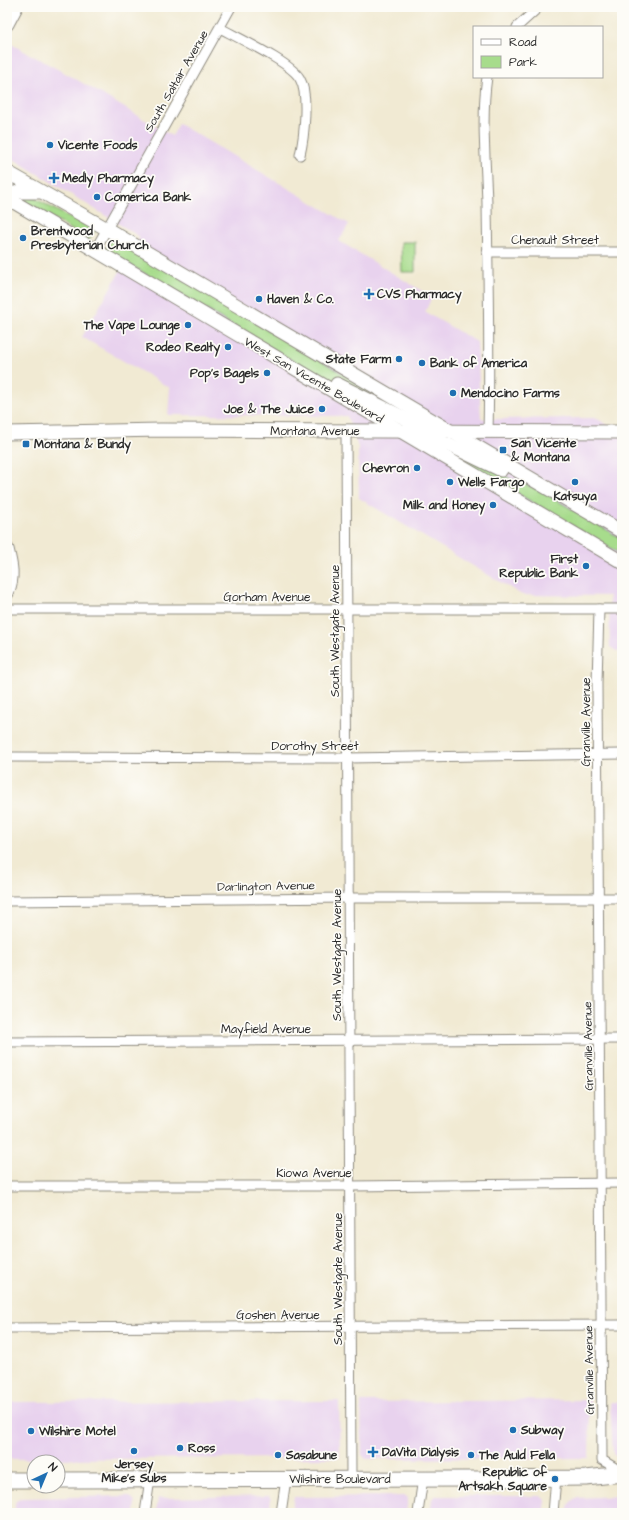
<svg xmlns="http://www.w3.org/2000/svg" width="629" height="1520" font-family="'Architects Daughter',sans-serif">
<rect width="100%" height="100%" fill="#fdfcf7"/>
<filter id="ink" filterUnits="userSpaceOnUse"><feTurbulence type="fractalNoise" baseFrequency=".025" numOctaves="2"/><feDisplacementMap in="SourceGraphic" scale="8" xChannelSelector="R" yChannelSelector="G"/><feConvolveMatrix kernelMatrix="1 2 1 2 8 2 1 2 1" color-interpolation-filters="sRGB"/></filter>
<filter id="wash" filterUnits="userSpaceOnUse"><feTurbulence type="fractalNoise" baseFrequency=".012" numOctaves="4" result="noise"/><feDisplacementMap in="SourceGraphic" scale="16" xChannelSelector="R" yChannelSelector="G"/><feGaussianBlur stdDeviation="0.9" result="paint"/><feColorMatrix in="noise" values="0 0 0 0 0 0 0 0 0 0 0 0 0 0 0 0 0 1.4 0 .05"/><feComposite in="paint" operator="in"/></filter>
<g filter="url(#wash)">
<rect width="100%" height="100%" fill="#f1ead3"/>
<g fill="#e8d2ee">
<path d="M9 43 74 78 172 136 179 124 349 224 339 241 432 297 425 312 477 342 481 419 596 418 622 434V654L610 647 609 596 522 595 359 498 358 447 347 416 168 415 170 388 82 337 140 237 7 155V48Z"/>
<path d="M590 1400 589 1458 366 1459 362 1455 361 1402Z"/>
<path d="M339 1401 340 1458 7 1459V1402Z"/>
<path d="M610 1402H622V1458H618L613 1454Z"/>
<path d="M128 1496 133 1499 135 1502 134 1513H15V1504L16 1501 22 1498Z"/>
<path d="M269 1496 271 1499 269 1513H156L158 1498Z"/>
<path d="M406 1496 408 1498 406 1513H291L294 1497Z"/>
<path d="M435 1496H541L546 1501 544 1513H430L432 1499Z"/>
<path d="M622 1496V1513H567L569 1504 575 1498Z"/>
</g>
<g fill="#a7dc8c" stroke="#69845c">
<path d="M24 195 31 196 68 217 96 229 89 240 21 200Z"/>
<path d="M113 238 411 414 312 372 105 250Z"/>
<path d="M401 242H415V272H402Z"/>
<path d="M437 446H445L513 480 538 489 622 539V555Z"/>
</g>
</g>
<g filter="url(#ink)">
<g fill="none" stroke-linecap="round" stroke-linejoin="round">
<defs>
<g id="street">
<path d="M517 27 539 7"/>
<path d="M220 28C238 38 292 63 300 79 309 94 304 138 300 155"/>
<path d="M487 77C481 118 486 162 487 204 488 280 490 356 488 432"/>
<path d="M95 250 231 7"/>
<path d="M487 252H622"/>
<path d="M346 432 351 1478"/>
<path d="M7 609H622"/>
<path d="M599 609 597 683 602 1460 622 1472"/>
<path d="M7 757 348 758 622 754"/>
<path d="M7 901 349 898H622"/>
<path d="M7 1042 622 1039"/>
<path d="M7 1186H350L622 1183"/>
<path d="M7 1328 622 1325"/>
<path d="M145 1513 150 1479"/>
<path d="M281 1513 286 1479"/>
<path d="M418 1513 423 1478"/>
<path d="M553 1513 556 1478"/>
</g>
<g id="secondary">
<path d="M7 24 16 7"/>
<path d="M7 172 107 229 622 532"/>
<path d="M7 185V195"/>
<path d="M7 198 622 562"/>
<path d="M7 198 18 192H39"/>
<path d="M337 384 418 425 429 427"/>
<path d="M7 433 161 430 622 432"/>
<path d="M422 436 449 445 501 470"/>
<path d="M7 549C11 565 14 577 7 593"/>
</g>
<g id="primary">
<path d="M7 1480H34"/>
<path d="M58 1480 473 1479 586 1478 622 1474"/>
</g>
</defs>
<use href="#street" stroke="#8e8a7f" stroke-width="11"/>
<use href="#secondary" stroke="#8e8a7f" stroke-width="15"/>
<use href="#primary" stroke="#8e8a7f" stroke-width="17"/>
<use href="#street" stroke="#fff" stroke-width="9"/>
<use href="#secondary" stroke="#fff" stroke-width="13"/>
<use href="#primary" stroke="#fff" stroke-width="15"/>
</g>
</g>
<g fill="#1f6fb2" stroke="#fdfcf7" stroke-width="1.5">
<circle cx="50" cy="145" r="4"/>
<path d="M52 172h4v4h4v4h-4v4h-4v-4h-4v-4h4z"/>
<circle cx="97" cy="197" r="4"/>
<circle cx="23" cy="238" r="4"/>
<path d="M367 288h4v4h4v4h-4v4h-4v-4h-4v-4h4z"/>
<circle cx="259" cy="299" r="4"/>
<circle cx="188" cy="325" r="4"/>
<circle cx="228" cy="347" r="4"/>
<circle cx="399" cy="359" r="4"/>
<circle cx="422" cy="363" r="4"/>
<circle cx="267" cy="373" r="4"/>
<circle cx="453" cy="393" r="4"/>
<circle cx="322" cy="409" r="4"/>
<rect x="22" y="440" width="8" height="8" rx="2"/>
<rect x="499" y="446" width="8" height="8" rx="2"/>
<circle cx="417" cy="468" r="4"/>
<circle cx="450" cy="482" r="4"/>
<circle cx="575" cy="482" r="4"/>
<circle cx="493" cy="505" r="4"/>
<circle cx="586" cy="566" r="4"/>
<circle cx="513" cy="1430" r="4"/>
<circle cx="31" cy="1431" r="4"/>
<circle cx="180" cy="1448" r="4"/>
<circle cx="134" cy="1451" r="4"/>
<path d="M371 1446h4v4h4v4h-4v4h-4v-4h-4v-4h4z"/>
<circle cx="278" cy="1455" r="4"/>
<circle cx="471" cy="1455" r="4"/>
<circle cx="555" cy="1479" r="4"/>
</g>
<g text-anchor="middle" stroke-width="3.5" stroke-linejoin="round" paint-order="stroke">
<g font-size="12" fill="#2b2b2b" stroke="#fdfcf7">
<text transform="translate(176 81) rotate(-60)" y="4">South Saltair Avenue</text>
<text x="555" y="244">Chenault Street</text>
<text transform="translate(314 380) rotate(30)" y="4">West San Vicente Boulevard</text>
<text x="315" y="435">Montana Avenue</text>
<text x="267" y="601">Gorham Avenue</text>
<text transform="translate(335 631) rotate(-90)" y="4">South Westgate Avenue</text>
<text transform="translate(586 722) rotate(-90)" y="4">Granville Avenue</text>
<text x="315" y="750">Dorothy Street</text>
<text transform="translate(266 886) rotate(-1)" y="4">Darlington Avenue</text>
<text transform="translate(337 955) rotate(-90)" y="4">South Westgate Avenue</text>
<text x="266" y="1033">Mayfield Avenue</text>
<text transform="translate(588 1046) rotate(-91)" y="4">Granville Avenue</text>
<text x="314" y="1177">Kiowa Avenue</text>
<text transform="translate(338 1279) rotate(-90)" y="4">South Westgate Avenue</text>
<text x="278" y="1319">Goshen Avenue</text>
<text transform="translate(589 1370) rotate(-91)" y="4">Granville Avenue</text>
<text x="340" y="1483">Wilshire Boulevard</text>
</g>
<g font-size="12" font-weight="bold" fill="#2b2b2b" stroke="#fdfcf7" text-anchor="start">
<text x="58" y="149">Vicente Foods</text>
<text x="62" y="182">Medly Pharmacy</text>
<text x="105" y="201">Comerica Bank</text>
<text x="31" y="235">Brentwood<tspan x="31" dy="14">Presbyterian Church</tspan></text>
<text x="377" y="298">CVS Pharmacy</text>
<text x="267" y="303">Haven &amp; Co.</text>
<text x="180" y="329" text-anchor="end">The Vape Lounge</text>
<text x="220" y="351" text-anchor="end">Rodeo Realty</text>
<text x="391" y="363" text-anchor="end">State Farm</text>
<text x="430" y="367">Bank of America</text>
<text x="259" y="377" text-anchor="end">Pop's Bagels</text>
<text x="461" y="397">Mendocino Farms</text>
<text x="314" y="413" text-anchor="end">Joe &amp; The Juice</text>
<text x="511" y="447">San Vicente<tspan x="511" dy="14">&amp; Montana</tspan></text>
<text x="34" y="448">Montana &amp; Bundy</text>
<text x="409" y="472" text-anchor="end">Chevron</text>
<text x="458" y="486">Wells Fargo</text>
<text x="575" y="500" text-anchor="middle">Katsuya</text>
<text x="485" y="509" text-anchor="end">Milk and Honey</text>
<text x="578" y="563" text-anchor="end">First<tspan x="578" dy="14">Republic Bank</tspan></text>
<text x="521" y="1434">Subway</text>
<text x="39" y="1435">Wilshire Motel</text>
<text x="188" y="1452">Ross</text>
<text x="382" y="1456">DaVita Dialysis</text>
<text x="286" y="1459">Sasabune</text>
<text x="479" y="1459">The Auld Fella</text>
<text x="134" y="1468" text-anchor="middle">Jersey<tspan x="134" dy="14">Mike's Subs</tspan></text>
<text x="547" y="1476" text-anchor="end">Republic of<tspan x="547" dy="14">Artsakh Square</tspan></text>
</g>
</g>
<rect width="629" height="1520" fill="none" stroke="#fdfcf7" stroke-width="24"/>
<rect x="473" y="26" width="130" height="52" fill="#fdfcf7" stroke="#a9a8a5"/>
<rect x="481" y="39" width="20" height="6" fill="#ffffff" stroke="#a9a8a5"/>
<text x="509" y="46" font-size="12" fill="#2b2b2b">Road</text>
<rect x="481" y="56" width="20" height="12" fill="#a7dc8c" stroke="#a9a8a5"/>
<text x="509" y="66" font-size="12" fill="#2b2b2b">Park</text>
<g transform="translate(46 1474) rotate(44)"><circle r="19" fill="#fdfcf7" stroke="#a9a8a5"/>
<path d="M0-3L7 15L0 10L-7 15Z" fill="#1f6fb2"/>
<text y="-6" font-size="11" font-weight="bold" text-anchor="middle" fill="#2b2b2b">N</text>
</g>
</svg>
